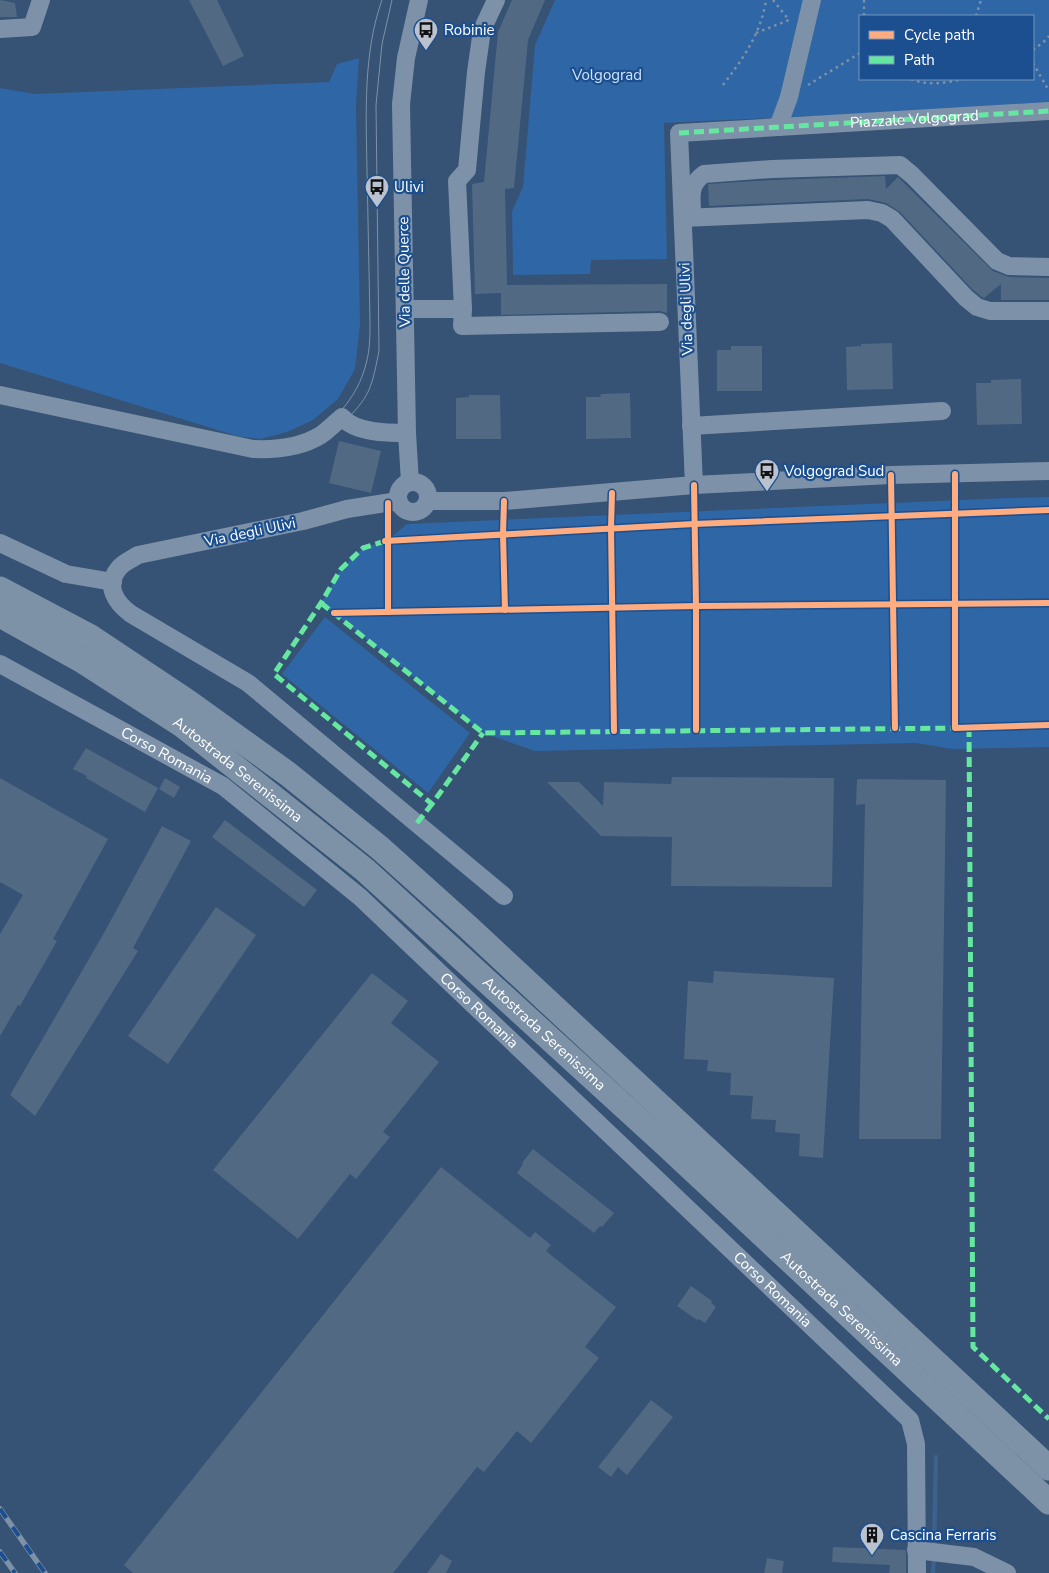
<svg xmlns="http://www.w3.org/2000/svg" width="1049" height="1573" font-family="'Nunito Sans',sans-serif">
<rect width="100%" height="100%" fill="#365274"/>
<g fill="#2f66a5" fill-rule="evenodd">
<path d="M555 0H1049V105L664 123 667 259 591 260 590 274 513 275 512 211 523 187 535 45ZM860 16H1033V79H860Z"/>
<path d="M359 58 356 106 360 325 355 369 338 399 313 420 287 432 261 439 237 436 0 363V88L35 94 329 82 337 64Z"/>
<path d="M1049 497V747L952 749 916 743 535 751 483 733 321 603 341 569 363 548 388 540 407 524 1007 498Z"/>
<path d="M325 617 470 733 428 793 282 674Z"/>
</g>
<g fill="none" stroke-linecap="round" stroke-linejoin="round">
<g stroke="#3b618d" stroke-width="4.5">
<path d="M934 1549 936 1457"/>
<path d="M933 1573 934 1556"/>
</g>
</g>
<g fill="#526984">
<path d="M0 0 15 3 17 17H0Z"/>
<path d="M189 0H217L244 56 223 66Z"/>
<path d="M512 0H545L528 40 514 188 505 189 507 285 667 284V313L660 311 501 315V293L475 294 472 184 484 182 498 32Z"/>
<path d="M885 176 886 189 898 177 993 271 1009 277 1049 278V300H1001V284L984 298 982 297 973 290 900 212 886 203 868 199 709 206 708 184 773 180Z"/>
<path d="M892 343 893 389 847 390 846 347 861 346V344Z"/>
<path d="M731 346H762V391H717V350H731Z"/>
<path d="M1021 379 1022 424 977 425 976 383H991V380Z"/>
<path d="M630 393 631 438 586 439V397H600L601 394Z"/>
<path d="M469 395H500L501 439H456V398L469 397Z"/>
<path d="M339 441 381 451 371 493 329 483Z"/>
<path d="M86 748 158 788 145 812 86 778 87 776 73 769Z"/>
<path d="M672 777 834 778 832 887 671 886 672 837 601 836 547 782H579L603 806 604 782 671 784Z"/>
<path d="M0 778 108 839 53 939 57 941 20 1006 18 1005 0 1036V934L23 895 0 882Z"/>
<path d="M165 778 180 787 174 798 159 789Z"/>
<path d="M857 779 946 780 941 1139H859L865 804 856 805Z"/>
<path d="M225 820 317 890 304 907 212 837Z"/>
<path d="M162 826 191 841 133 948 138 951 35 1116 10 1095 104 933Z"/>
<path d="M216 907 256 935 168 1064 128 1036Z"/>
<path d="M714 971 834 978 823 1158 799 1156 800 1134 775 1132 776 1120 751 1119 753 1096 730 1095 731 1073 707 1071 708 1060 684 1059 688 981 713 983Z"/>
<path d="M372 973 408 1001 391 1023 439 1062 383 1132 390 1137 356 1179 350 1174 298 1239 213 1170Z"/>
<path d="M533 1149 614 1213 602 1227 600 1226 594 1233 517 1173 523 1164 522 1163Z"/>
<path d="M441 1167 530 1238 535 1232 551 1245 546 1251 616 1307 585 1347 599 1358 531 1443 517 1431 484 1472 477 1467 393 1573H133L124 1565Z"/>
<path d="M691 1286 712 1301 711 1303 716 1307 705 1323 699 1319 697 1320 677 1306Z"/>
<path d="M651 1400 673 1417 627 1475 618 1467 611 1477 598 1467Z"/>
<path d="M833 1547 906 1550V1573H889L890 1565 832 1562Z"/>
<path d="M441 1554 452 1561 446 1573H427Z"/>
<path d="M767 1558 784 1561 782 1573H764Z"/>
</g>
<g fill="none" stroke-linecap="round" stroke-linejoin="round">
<g stroke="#7d92a8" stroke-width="2.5" stroke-dasharray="2.5 4" stroke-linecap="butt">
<path d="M773 0 789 20"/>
<path d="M864 0V16"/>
<path d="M976 16 981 0"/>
<path d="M756 33 789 20H792"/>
<path d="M1033 50 1046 40 1049 36"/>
<path d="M1033 63 1049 91"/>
<path d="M911 79C927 86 946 83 963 79"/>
<path d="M723 85C743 59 761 33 766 0"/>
<path d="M808 85 860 53"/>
<path d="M891 491 895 728"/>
<path d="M694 502 696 606V730"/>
<path d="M611 507 614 731"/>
<path d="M504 517 505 609"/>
<path d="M388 518V612"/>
<path d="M334 613 696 606 1049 603"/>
<path d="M955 728V488"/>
</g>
<g stroke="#7d92a8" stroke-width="18">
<path d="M0 29 32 27 41 0"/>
<path d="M778 127 789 97 812 0"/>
<path d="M692 210C691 194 690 184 704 174L772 169 900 165 912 175 997 261 1009 266 1049 267"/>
<path d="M683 218 868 210 882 213 892 219 966 298 977 307 990 311H1049"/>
<path d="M405 309H463L462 326 660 322"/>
<path d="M463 309 457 181 467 170 476 72 482 30 496 0"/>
<path d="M0 395 253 449C276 450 300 448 321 435 328 430 335 423 342 417 355 433 388 433 407 433"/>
<path d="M691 426 942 411"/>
<path d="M410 482 407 433 401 104 406 58 419 0"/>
<circle cx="413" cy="497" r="15"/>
<path id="s1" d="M694 485 679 133 1049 111"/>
<path d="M398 501 347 509 303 521 138 555C132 559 124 562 119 568 104 586 116 603 131 614L248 683 504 896"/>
<path d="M428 501H504L694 485 891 475 1049 471"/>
<path d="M0 543 66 574 113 582"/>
<path id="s2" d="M0 664 223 786 360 897 910 1420 916 1444 917 1573"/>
<path d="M916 1550 974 1557 1007 1573"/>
</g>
<g stroke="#7e92a7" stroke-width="25">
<path d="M0 589 89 636 188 702 288 774 380 848 468 927 1049 1468"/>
<path id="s3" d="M0 615 81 660 182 725 365 870 663 1142 1049 1502"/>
</g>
<g stroke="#7e92a7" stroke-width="1">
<path d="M0 390 254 444C268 444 282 444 296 440 330 431 358 397 366 364 370 350 370 336 370 322 369 271 368 220 367 170 366 114 363 53 382 0"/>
<path d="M0 401 242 453C286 458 316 451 347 419 355 411 363 402 368 392 374 379 376 365 379 351L376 105 382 44 392 0"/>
</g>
<defs>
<g id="rail">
<path d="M0 1509 45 1573"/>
<path d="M0 1552 15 1573"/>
</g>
</defs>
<use href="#rail" stroke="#7e92a7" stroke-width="5.5"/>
<use href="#rail" stroke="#1b4f8f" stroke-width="4" stroke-dasharray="11" stroke-linecap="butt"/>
<g stroke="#66e7a1" stroke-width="5" stroke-dasharray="10 5" stroke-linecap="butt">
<path d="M679 133 1049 111"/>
<path d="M385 541 363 548 341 569 321 603 274 674 432 804 483 733"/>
<path d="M321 603 483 733 958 728"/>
<path d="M969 727 973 1347 1049 1419"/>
<path d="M417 823 432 804"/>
</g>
<defs>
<g id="cycleway">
<path d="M955 474V728L1049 725"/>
<path d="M891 475 895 728"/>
<path d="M694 485 696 606V730"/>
<path d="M612 493 611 528 614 731"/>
<path d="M504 501 503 534 505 610"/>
<path d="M388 503V612"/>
<path d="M385 541 694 524 1049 510"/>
<path d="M334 613 696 606 1049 603"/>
</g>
</defs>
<use href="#cycleway" stroke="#1b4f8f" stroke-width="9"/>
<use href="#cycleway" stroke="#ffac80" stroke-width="6"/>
</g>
<defs>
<symbol id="bus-pin" viewBox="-11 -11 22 30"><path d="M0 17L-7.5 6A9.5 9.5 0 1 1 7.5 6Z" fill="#b9c2ce" stroke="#1b4f8f"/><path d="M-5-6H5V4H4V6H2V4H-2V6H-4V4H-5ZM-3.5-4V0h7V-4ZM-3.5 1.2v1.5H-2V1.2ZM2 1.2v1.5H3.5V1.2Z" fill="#111"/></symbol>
<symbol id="building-pin" viewBox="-11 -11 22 30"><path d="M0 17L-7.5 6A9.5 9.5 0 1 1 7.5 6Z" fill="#b9c2ce" stroke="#1b4f8f"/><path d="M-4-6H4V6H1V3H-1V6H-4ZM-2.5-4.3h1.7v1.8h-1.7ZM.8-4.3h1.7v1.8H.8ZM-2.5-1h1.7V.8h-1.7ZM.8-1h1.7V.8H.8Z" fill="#111"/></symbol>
</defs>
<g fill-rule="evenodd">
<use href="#bus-pin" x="412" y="16" width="28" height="38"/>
<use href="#bus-pin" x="363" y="173" width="28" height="38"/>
<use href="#bus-pin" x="753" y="457" width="28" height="38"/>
<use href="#building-pin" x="858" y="1521" width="28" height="38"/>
</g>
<g text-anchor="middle" stroke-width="4.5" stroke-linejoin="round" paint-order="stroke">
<g font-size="15" fill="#fff" stroke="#1b4f8f" text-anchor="start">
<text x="444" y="35">Robinie</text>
<text x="394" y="192">Ulivi</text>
<text x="784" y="476">Volgograd Sud</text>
<text x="890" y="1540">Cascina Ferraris</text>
</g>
<g font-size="15" fill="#cfe3fa" stroke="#1b4f8f">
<text x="607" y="80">Volgograd</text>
</g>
<g font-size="15" fill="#fff" stroke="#1b4f8f">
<text dy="5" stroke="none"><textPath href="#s1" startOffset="588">Piazzale Volgograd</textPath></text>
<text transform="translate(404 272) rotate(-91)" y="5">Via delle Querce</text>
<text transform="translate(686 309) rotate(-92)" y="5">Via degli Ulivi</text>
<text transform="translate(250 532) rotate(-12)" y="5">Via degli Ulivi</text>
<text dy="5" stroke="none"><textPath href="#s2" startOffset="190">Corso Romania</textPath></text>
<text dy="5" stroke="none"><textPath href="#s3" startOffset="284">Autostrada Serenissima</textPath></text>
<text dy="5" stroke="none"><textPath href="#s2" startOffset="595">Corso Romania</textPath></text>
<text dy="5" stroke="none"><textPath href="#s3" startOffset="689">Autostrada Serenissima</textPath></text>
<text dy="5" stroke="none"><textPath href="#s2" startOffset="1000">Corso Romania</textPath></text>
<text dy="5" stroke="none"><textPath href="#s3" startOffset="1094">Autostrada Serenissima</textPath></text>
</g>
</g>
<rect x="859" y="15" width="175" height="65" fill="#1b4f8f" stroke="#7695bc"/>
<rect x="869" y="31" width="25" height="8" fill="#ffac80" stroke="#7695bc"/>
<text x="904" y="40" font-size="15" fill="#ffffff">Cycle path</text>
<rect x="869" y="56" width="25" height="8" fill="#66e7a1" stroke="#7695bc"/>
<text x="904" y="65" font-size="15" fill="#ffffff">Path</text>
</svg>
